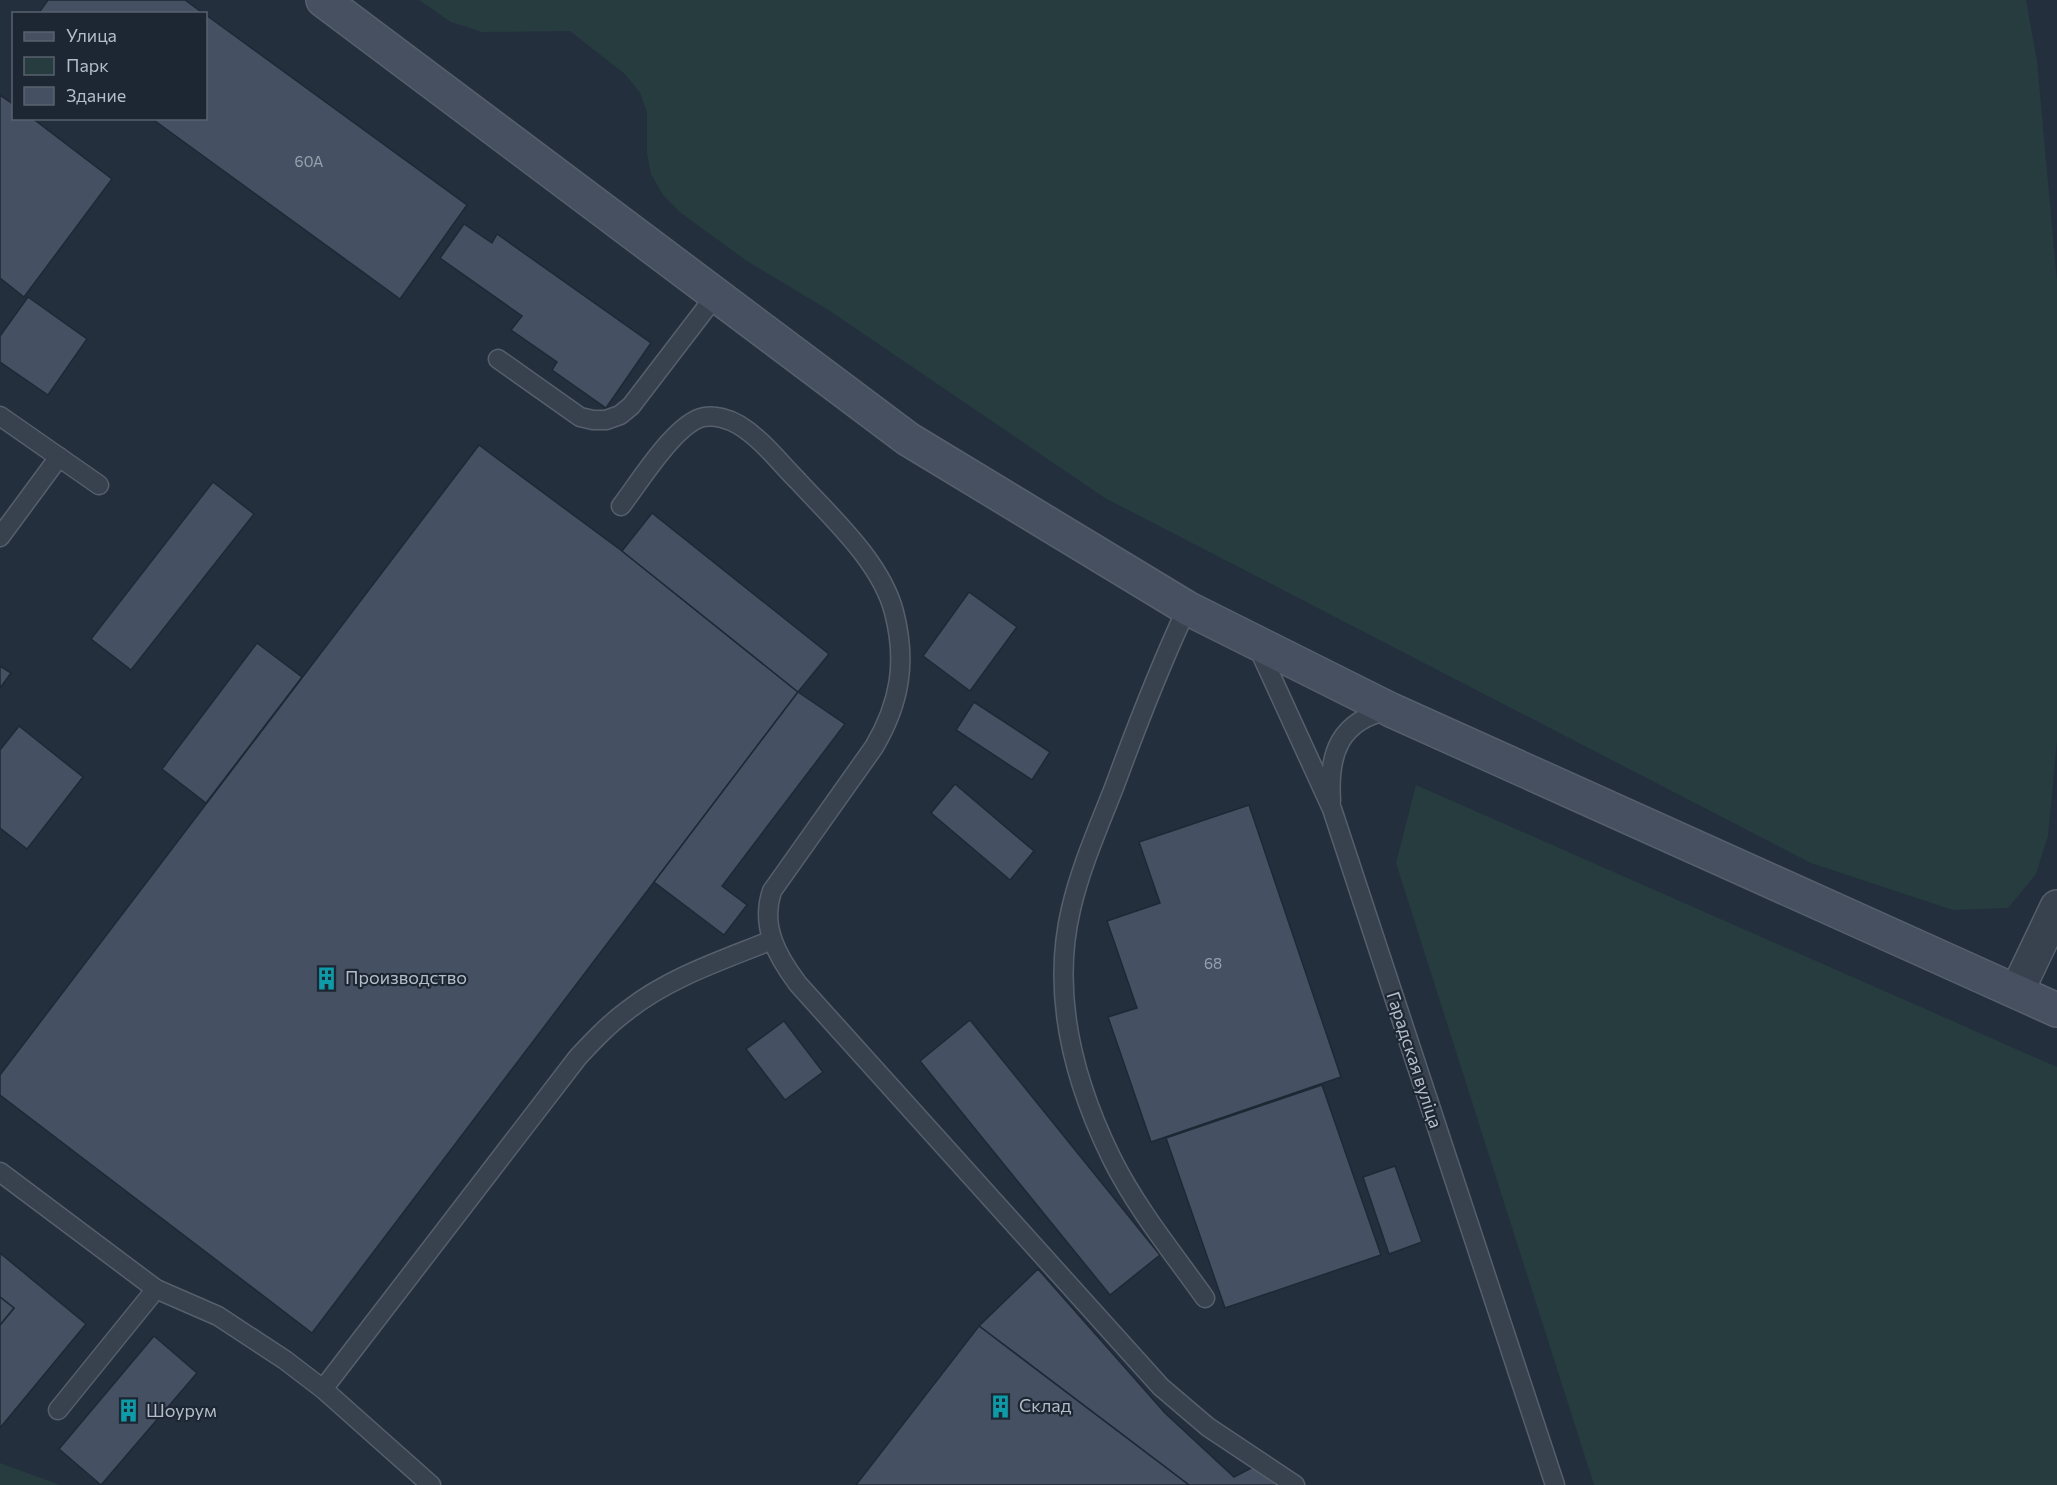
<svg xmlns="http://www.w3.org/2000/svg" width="2057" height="1485" font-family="Commissioner,sans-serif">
<rect width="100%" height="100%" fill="#242f3e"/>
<g fill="#263c3f">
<path d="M419 0H2026L2037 61 2057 281V740L2048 836 2036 874 2008 908 1953 910 1811 863 1105 498 830 311 747 261 681 213 663 195 651 174 647 153V112L640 93 626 75 570 31 482 32 451 22Z"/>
<path d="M1416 785 2057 1067V1485H1594L1396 863Z"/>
<path d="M0 1463 60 1485H0Z"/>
</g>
<g fill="#455162" stroke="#1f2835" stroke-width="1.5">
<path d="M48 0H185L204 14H38Z"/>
<path d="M206 15 467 205 400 299 151 118H206Z"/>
<path d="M0 95 14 105V118H32L112 179 24 297 0 278Z"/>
<path d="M464 224 492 243 497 234 651 343 606 408 552 370 557 362 511 330 522 316 440 258Z"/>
<path d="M28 297 87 339 48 395 0 362V336Z"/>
<path d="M479 445 622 551 798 692 312 1333 0 1095V1075Z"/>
<path d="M213 482 254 514 131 670 91 639Z"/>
<path d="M652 513 829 654 798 692 622 551Z"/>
<path d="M969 592 1017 627 970 691 923 656Z"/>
<path d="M257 643 302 677 206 803 162 769Z"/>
<path d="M0 666 11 673 0 688Z"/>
<path d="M798 692 845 724 722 886 747 905 724 935 654 882Z"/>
<path d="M974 702 1050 752 1032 780 956 730Z"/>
<path d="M19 726 83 777 27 849 0 828V750Z"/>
<path d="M955 784 1034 851 1010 880 931 813Z"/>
<path d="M1249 805 1341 1077 1151 1142 1108 1017 1137 1008 1107 921 1160 903 1139 842Z"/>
<path d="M970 1020 1160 1255 1110 1295 920 1061Z"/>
<path d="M784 1021 823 1072 785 1100 746 1049Z"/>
<path d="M1322 1085 1381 1255 1225 1308 1166 1138Z"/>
<path d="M1395 1166 1422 1242 1389 1254 1363 1177Z"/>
<path d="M0 1253 86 1324 0 1428V1325L14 1308 0 1297Z"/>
<path d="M1038 1269 1165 1413 1234 1477 1259 1464 1285 1485H1189L979 1326Z"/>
<path d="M0 1297 14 1308 0 1325Z"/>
<path d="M979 1326 1189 1485H856Z"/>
<path d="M154 1336 197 1373 101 1485 59 1449Z"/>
</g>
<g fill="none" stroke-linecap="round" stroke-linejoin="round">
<defs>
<g id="lane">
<path d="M498 359 580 417 593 420H606L620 415 631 406 716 295"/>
<path d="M0 416 99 485"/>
<path d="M621 506C639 483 676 422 704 417 715 415 729 419 739 425 762 439 779 462 798 481 832 518 881 562 894 612 907 662 900 703 874 747L772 891C760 926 777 956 798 984L1161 1387 1208 1427 1295 1485"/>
<path d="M0 537 59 457"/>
<path d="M1187 608C1160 666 1137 725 1115 785 1099 826 1081 866 1071 909 1051 994 1074 1082 1112 1159 1137 1209 1173 1253 1205 1298"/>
<path d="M1256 643 1332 809 1555 1485"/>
<path d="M1331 801C1328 754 1339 720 1390 710"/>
<path d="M0 1172 156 1289 218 1316 285 1360 323 1389 431 1485"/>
<path d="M323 1389 578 1057C594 1040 609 1024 628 1010 670 977 723 960 772 940"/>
<path d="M58 1410 156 1289"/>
</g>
<path id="street" d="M2017 991 2057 907"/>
<path id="secondary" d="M323 0 908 439 1187 608 1391 710 2057 1010"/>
</defs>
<use href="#lane" stroke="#565f6c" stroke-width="21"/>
<use href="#street" stroke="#565f6c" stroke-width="36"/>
<use href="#secondary" stroke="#565f6c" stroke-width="36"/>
<use href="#lane" stroke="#38414e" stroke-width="18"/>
<use href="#street" stroke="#38414e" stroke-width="33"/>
<use href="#secondary" stroke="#465061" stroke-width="33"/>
</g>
<defs>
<symbol id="building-bare" viewBox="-9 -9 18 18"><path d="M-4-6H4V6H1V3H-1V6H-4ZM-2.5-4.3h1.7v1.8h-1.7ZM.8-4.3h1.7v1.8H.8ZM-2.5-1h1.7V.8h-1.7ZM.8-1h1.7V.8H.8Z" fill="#0f9aa8" stroke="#1d2633" stroke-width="2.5" paint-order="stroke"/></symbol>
</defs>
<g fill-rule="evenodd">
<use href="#building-bare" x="310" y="962" width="33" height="33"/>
<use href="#building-bare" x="984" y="1390" width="33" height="33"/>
<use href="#building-bare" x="112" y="1394" width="33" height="33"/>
</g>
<g text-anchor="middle" stroke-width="4.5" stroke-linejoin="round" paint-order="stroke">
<g font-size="15" fill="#98a1af">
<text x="309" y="167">60А</text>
<text x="1213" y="969">68</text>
</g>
<g font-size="18" fill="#b4bcc9" stroke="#1d2633" text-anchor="start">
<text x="345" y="984">Производство</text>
<text x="1019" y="1412">Склад</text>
<text x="146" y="1417">Шоурум</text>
</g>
<g font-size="18" fill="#b4bcc9" stroke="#1d2633">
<text transform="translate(1414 1060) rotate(72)" y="6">Гарадская вуліца</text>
</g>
</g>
<rect x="12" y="12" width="195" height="108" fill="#1d2633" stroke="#59626f" stroke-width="1.5"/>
<rect x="24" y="32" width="30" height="9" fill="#465061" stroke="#59626f" stroke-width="1.5"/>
<text x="66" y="42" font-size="18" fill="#b4bcc9">Улица</text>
<rect x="24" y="57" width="30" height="18" fill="#263c3f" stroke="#59626f" stroke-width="1.5"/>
<text x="66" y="72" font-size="18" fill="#b4bcc9">Парк</text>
<rect x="24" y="87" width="30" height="18" fill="#455162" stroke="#59626f" stroke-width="1.5"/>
<text x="66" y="102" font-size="18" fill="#b4bcc9">Здание</text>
</svg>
